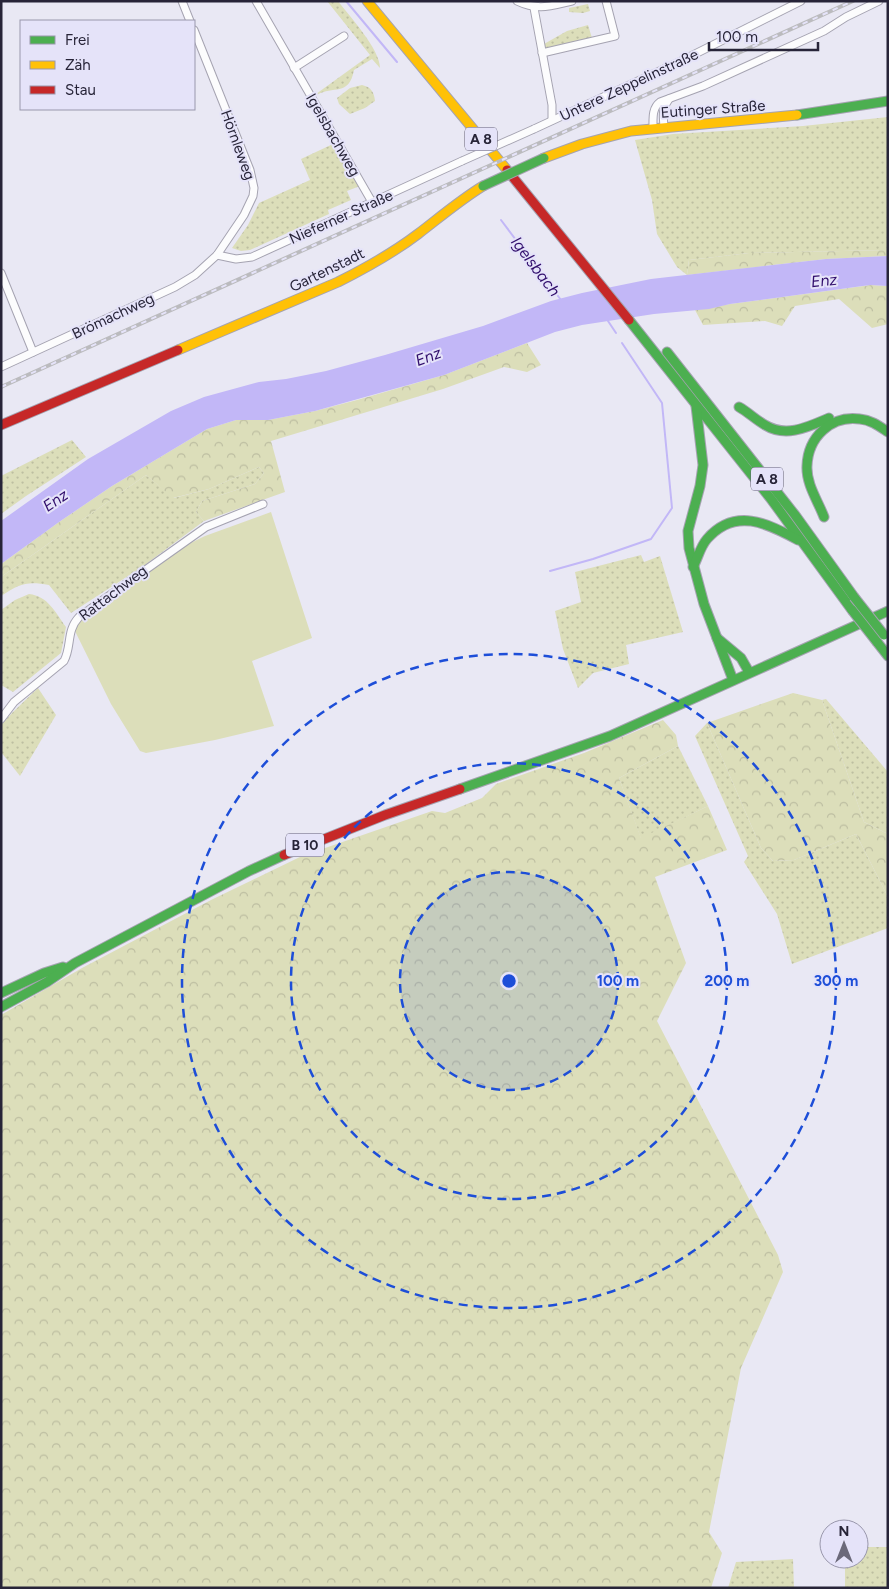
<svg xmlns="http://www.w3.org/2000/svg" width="889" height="1589" font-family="Figtree,sans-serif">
<defs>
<pattern id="grass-dots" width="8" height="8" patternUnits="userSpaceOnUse" patternTransform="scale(1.25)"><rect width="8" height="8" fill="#dcdeba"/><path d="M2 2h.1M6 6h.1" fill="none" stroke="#bdbea1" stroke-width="1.8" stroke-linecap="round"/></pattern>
<pattern id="forest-crowns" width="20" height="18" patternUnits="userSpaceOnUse" patternTransform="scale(1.25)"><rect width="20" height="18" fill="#dcdeba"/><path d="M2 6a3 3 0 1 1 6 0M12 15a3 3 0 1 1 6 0" fill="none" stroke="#bdbea1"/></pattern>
</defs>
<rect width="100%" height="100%" fill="#e9e8f4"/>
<g fill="url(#grass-dots)">
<path d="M327 1H338C350 17 380 49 380 68L372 59 354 70C349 97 333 85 317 95L316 94 370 55Z"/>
<path d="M588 4 590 11 583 13 569 12V8Z"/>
<path d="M588 25 592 38 545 50 544 44 567 31Z"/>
<path d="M362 85C371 87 374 92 375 101L365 108 350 114 339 104 337 98 350 88Z"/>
<path d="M888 117V250L749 253 689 260 687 275 677 267 657 234 652 200 635 140 673 134 803 126Z"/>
<path d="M333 144 337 147 360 186 347 191 351 200 328 210 329 214 250 250 241 251 232 248 248 225 259 203 310 180 301 159Z"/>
<path d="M72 440 86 457 26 496 1 514V476Z"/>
<path d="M259 467 264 473 255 484 202 501 196 512 204 521 142 567 71 613 49 585C26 581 20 584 1 596V577L146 475 174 498 209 489Z"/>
<path d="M641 555 644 562 660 556 683 632 626 645 629 664 593 673 578 688 563 649 555 611 581 602 575 572Z"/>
<path d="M29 594C48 596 55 612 66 627L61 653 13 692 1 685V610L15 600Z"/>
<path d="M38 688 56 715 20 776 1 752V725L13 712Z"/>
<path d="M826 699 888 772V834L864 822 822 700Z"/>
<path d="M707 723 761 848 773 861 794 860 856 834 888 897V928L792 964 777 914 744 862 748 856 695 736Z"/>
<path d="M678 746 708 806 641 839 619 778Z"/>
<path d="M859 1547H888V1588H845V1559H859Z"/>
<path d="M793 1559 794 1588H728L736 1562Z"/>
</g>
<g fill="url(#forest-crowns)">
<path d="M888 250V256L826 259 687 275 689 260 749 253Z"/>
<path d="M871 285 888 286V324L872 328 839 299 795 306 782 326 765 321 703 325 695 310 730 304Z"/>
<path d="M527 343 541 365 527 372 504 367 443 389 271 441 285 492 204 521 196 512 202 501 255 484 264 473 259 467 209 489 173 498 146 475 1 577V564L59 522 112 486 207 429 236 420H268L315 411 357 400 444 375Z"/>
<path d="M793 693 822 700 864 822 888 834V897L856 834 794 860 773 861 761 848 707 723Z"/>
<path d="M663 720 676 735 678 746 619 778 641 838 708 806 727 850 655 877 686 963 657 1021 778 1255 783 1272 741 1368 709 1532 722 1553 711 1588H1V1015L82 968 211 900 302 856 432 811 445 813 482 798 496 784 584 753Z"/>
</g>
<path fill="#dcdeba" d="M271 512 312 638 252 661 274 726 215 740 146 753 140 751 111 704 72 625 168 554 205 536Z"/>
<path fill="#c2b7f7" d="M888 256V286L870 285 730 304 709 309 654 314 582 325 555 332 444 375 315 411 268 420H236L207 429 112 486 59 522 1 564V521L88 459 171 411 204 397 259 382 286 379 326 371 385 355 483 326 551 301 582 293 651 279 826 259Z"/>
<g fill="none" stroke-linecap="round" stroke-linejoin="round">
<g stroke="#c2b7f7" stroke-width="2">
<path d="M346 1 397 62"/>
<path d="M501 220 561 300"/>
<path d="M608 321 616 333"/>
<path d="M550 571 593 559 651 539 672 508 662 403 622 343"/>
</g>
<defs>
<g id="street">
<path d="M182 1 190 21"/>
<path d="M256 1 372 202"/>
<path d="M517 1C538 11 550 6 572 1"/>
<path d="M534 8 552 105V120"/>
<path d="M542 53 615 36 606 1"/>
<path d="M294 68 344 36"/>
<path d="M664 127C663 115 662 108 669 99"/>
<path d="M653 128C653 118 652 108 660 102L703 86 824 31 846 17 879 1"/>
<path d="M534 129 681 61 801 1"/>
<path d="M217 255 236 259 252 257 462 161"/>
<path d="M1 273 33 352"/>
<path d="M1 367 175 287 195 275 217 255 244 215 253 196 254 188 250 170 194 30"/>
<path d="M1 719 14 702 64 661C72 646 66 631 79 617L206 527 263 504"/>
</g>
<g id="fast">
<path d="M797 115 888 101"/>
<path d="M629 320 771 499 852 610"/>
<path d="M667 352 795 515 854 597"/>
<path d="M696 406 703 465 700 486 688 531 689 548 704 604 733 680"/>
<path d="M739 407C748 412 756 420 765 425 786 438 808 427 829 418"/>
<path d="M824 517C818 501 806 484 807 466 808 437 831 415 860 419 871 420 879 426 888 432"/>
<path d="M693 567C698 558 700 547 707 539 735 507 767 523 798 540"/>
<path d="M717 638 741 658 749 672"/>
<path d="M877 642 888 656"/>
<path d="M460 789 610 736 888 611"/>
<path d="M1 993 44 973 63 967"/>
<path d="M1 1007 47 982 75 963 249 871 284 855"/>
</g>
<g id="slow">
<path d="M367 1 507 170"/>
<path d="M544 158 582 144 631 131 797 115"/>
<path d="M178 350 338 282C366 268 393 253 418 234 439 218 460 200 483 186"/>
</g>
<g id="jam">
<path d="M507 170 629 320"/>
<path d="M1 425 178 350"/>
<path d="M284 855 385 815 460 789"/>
</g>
</defs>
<use href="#street" stroke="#a5a3b1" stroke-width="9"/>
<use href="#fast" stroke="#a5a3b1" stroke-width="11"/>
<use href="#slow" stroke="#a5a3b1" stroke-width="11"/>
<use href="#jam" stroke="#a5a3b1" stroke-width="11"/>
<use href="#street" stroke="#fcfcfd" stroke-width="7"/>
<use href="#fast" stroke="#4caf50" stroke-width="9"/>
<use href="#slow" stroke="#ffc107" stroke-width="9"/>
<use href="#jam" stroke="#c62828" stroke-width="9"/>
<defs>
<path id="rail" d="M1 387 853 1"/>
</defs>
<use href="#rail" stroke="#bbbbbe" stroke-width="4"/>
<use href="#rail" stroke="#e5e3f9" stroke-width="2" stroke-dasharray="5.5" stroke-linecap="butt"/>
<defs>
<path id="street-bridge" d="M462 161 534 129"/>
<g id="fast-bridge">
<path d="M483 186 544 158"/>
<path d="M854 597 884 635"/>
<path d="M852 610 877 642"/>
</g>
</defs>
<use href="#street-bridge" stroke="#a5a3b1" stroke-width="9" stroke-linecap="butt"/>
<use href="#fast-bridge" stroke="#a5a3b1" stroke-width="11" stroke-linecap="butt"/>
<use href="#street-bridge" stroke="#fcfcfd" stroke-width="7"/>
<use href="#fast-bridge" stroke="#4caf50" stroke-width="9"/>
</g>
<circle cx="509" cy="981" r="109" fill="#1d4ed8" fill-opacity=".12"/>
<g fill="none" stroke="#1d4ed8" stroke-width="2.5" stroke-dasharray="9 6">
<circle cx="509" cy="981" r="109"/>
<circle cx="509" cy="981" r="218"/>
<circle cx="509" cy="981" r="327"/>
</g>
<g text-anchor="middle" stroke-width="4" stroke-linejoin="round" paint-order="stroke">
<g fill="#e5e3f9" stroke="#605d72" stroke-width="1">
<rect x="465" y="127.5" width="32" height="23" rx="4"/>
<rect x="751" y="467.5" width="32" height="23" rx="4"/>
<rect x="286" y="833.5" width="38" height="23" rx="4"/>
</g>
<g font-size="14" font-weight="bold" fill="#272438">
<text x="481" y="144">A 8</text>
<text x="767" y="484">A 8</text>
<text x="305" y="850">B 10</text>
</g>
<g font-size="15" fill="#272438" stroke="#e5e3f9">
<text transform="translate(629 85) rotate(-25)" y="5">Untere Zeppelinstraße</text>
<text transform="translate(713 109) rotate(-4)" y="5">Eutinger Straße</text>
<text transform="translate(333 135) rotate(60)" y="5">Igelsbachweg</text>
<text transform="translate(238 145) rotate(70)" y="5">Hörnleweg</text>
<text transform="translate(341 217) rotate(-24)" y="5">Nieferner Straße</text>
<text transform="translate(327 270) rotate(-26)" y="5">Gartenstadt</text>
<text transform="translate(113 316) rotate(-25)" y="5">Brömachweg</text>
<text transform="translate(113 593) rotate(-37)" y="5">Rattachweg</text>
</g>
<g font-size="16" font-style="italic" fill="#310e6c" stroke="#e5e3f9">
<text transform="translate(536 266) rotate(53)" y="6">Igelsbach</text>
<text transform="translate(824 280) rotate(-6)" y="6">Enz</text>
<text transform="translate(428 356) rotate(-20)" y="6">Enz</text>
<text transform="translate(55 500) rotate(-34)" y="6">Enz</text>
</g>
</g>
<circle cx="509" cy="981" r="8" fill="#1d4ed8" stroke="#e5e3f9" stroke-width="2.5"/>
<g font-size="15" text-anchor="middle" font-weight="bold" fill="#1d4ed8" stroke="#e5e3f9" stroke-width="4" stroke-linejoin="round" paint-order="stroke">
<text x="618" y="986">100 m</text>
<text x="727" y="986">200 m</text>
<text x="836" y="986">300 m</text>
</g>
<rect width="889" height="1589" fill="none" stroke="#272438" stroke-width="5"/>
<rect x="20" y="20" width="175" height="90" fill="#e5e3f9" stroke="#9997ac"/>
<rect x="30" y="36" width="25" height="8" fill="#4caf50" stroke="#9997ac"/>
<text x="65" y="45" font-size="15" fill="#272438">Frei</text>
<rect x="30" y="61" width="25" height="8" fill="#ffc107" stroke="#9997ac"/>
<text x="65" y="70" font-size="15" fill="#272438">Zäh</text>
<rect x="30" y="86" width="25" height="8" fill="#c62828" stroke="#9997ac"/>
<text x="65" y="95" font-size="15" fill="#272438">Stau</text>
<g transform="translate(844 1544)"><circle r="24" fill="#e5e3f9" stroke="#9997ac"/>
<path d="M0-4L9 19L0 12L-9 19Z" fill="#6b697a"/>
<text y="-8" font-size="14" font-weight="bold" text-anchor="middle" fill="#272438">N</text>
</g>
<path d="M709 42v8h109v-8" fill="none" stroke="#272438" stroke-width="2.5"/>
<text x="716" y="42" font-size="15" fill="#272438" stroke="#e5e3f9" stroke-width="4" paint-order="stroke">100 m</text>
</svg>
